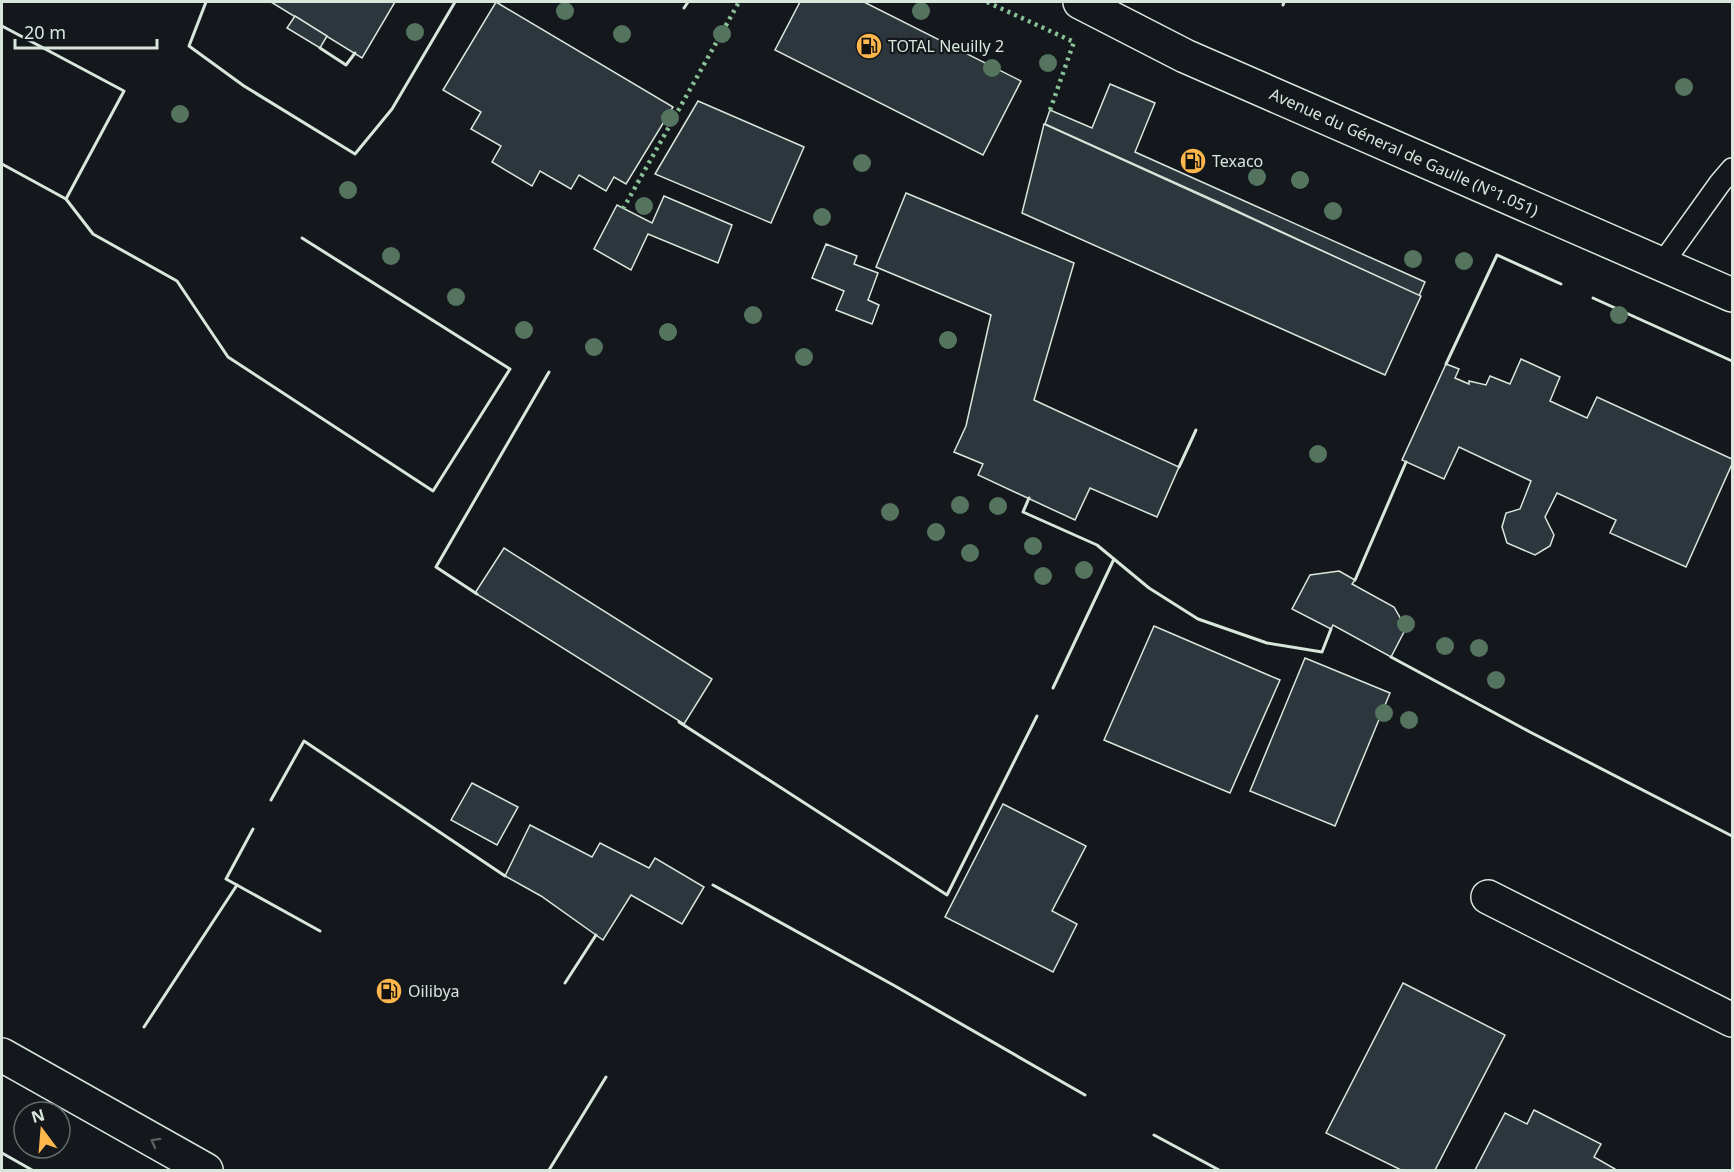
<svg xmlns="http://www.w3.org/2000/svg" width="1734" height="1172" font-family="'Noto Sans',sans-serif">
<rect width="100%" height="100%" fill="#14181c"/>
<g fill="#2c363c" stroke="#d8e6dc" stroke-width="1.5">
<path d="M271 2H395L362 58Z"/>
<path d="M496 2 673 107 626 184 614 177 606 191 579 175 571 189 540 171 532 186 492 162 501 146 471 129 481 112 443 90Z"/>
<path d="M800 2H864L1021 81 983 155 775 50Z"/>
<path d="M295 16 327 36 320 48 287 28Z"/>
<path d="M1110 84 1155 103 1135 152 1425 282 1419 296 1218 202 1045 124 1050 110 1092 128Z"/>
<path d="M698 101 804 147 771 223 655 174Z"/>
<path d="M1044 124 1421 296 1385 375 1022 213Z"/>
<path d="M906 193 1074 263 1034 400 1179 467 1157 517 1090 488 1075 520 978 475 983 464 954 452 966 426 991 315 876 267Z"/>
<path d="M664 196 732 225 718 263 648 234 631 270 594 249 617 205 652 223Z"/>
<path d="M826 244 857 256 854 264 878 273 868 300 879 305 872 324 836 310 844 291 812 278Z"/>
<path d="M1521 359 1560 377 1550 401 1587 418 1597 397 1732 459V464L1686 567 1610 533 1616 520 1557 493 1545 517 1554 535 1550 546 1535 555 1507 543 1502 527 1506 513 1520 509 1531 481 1459 447 1444 479 1402 460 1446 364 1459 369 1455 378 1469 384V381L1486 385 1490 376 1510 384Z"/>
<path d="M504 548 712 679 684 724 475 593Z"/>
<path d="M1339 571 1355 580 1352 584 1394 607 1406 628 1391 657 1333 625 1331 629 1292 609 1310 575Z"/>
<path d="M1154 626 1280 680 1230 793 1104 740Z"/>
<path d="M1305 658 1390 693 1335 826 1250 791Z"/>
<path d="M472 783 518 807 497 845 451 820Z"/>
<path d="M1003 804 1086 846 1052 911 1077 924 1053 972 945 917Z"/>
<path d="M530 825 592 857 600 843 649 868 655 858 704 887 682 924 631 895 603 940 541 896 505 876Z"/>
<path d="M1403 983 1505 1035 1435 1170H1401L1326 1133Z"/>
<path d="M1534 1110 1601 1144 1594 1157 1615 1169V1170H1475L1505 1113 1527 1124Z"/>
</g>
<g fill="none" stroke-linecap="round" stroke-linejoin="round">
<defs>
<path id="lane" d="M1662 264 1720 183 1732 169"/>
<path id="street" d="M1488 897 1732 1020"/>
<g id="secondary">
<path d="M1080 2 1185 56 1732 295"/>
<path d="M2 1055 206 1170"/>
</g>
</defs>
<use href="#lane" stroke="#d8e6dc" stroke-width="24"/>
<use href="#street" stroke="#d8e6dc" stroke-width="36"/>
<use href="#secondary" stroke="#d8e6dc" stroke-width="36"/>
<use href="#lane" stroke="#14181c" stroke-width="21"/>
<use href="#street" stroke="#14181c" stroke-width="33"/>
<use href="#secondary" stroke="#14181c" stroke-width="33"/>
<g stroke="#8ac095" stroke-width="4.5" stroke-dasharray="3 4.5" stroke-linecap="butt">
<path d="M987 2 1074 42 1050 110"/>
<path d="M623 209 739 2"/>
</g>
<g stroke="#d8e6dc" stroke-width="3">
<path d="M206 2 189 46 244 86 355 154 392 109 455 2"/>
<path d="M1283 5 1284 2"/>
<path d="M684 8 688 2"/>
<path d="M2 26 124 91 66 199"/>
<path d="M320 48 346 65 355 53"/>
<path d="M2 164 66 199 93 234 177 281 228 357 433 491 510 369 302 238"/>
<path d="M1593 298 1732 361"/>
<path d="M1446 364 1497 255 1561 284"/>
<path d="M1179 467 1196 430"/>
<path d="M1029 498 1023 512 1097 545 1149 588 1198 619 1267 643 1322 652 1331 629"/>
<path d="M1355 580 1406 462"/>
<path d="M477 594 436 567 549 372"/>
<path d="M1391 657 1530 732 1732 836"/>
<path d="M1053 688 1114 559"/>
<path d="M679 722 947 895 1037 716"/>
<path d="M271 800 304 741 505 876"/>
<path d="M253 829 226 879 320 931"/>
<path d="M713 885 895 986 1085 1095"/>
<path d="M565 983 596 935"/>
<path d="M144 1027 237 885"/>
<path d="M1154 1135 1219 1170"/>
<path d="M2 1153 32 1170"/>
<path d="M549 1170 606 1077"/>
</g>
</g>
<g fill="#55745f">
<circle cx="565" cy="11" r="9"/>
<circle cx="921" cy="11" r="9"/>
<circle cx="415" cy="32" r="9"/>
<circle cx="622" cy="34" r="9"/>
<circle cx="722" cy="34" r="9"/>
<circle cx="1048" cy="63" r="9"/>
<circle cx="992" cy="68" r="9"/>
<circle cx="1684" cy="87" r="9"/>
<circle cx="180" cy="114" r="9"/>
<circle cx="670" cy="118" r="9"/>
<circle cx="862" cy="163" r="9"/>
<circle cx="1257" cy="177" r="9"/>
<circle cx="1300" cy="180" r="9"/>
<circle cx="348" cy="190" r="9"/>
<circle cx="644" cy="206" r="9"/>
<circle cx="1333" cy="211" r="9"/>
<circle cx="822" cy="217" r="9"/>
<circle cx="391" cy="256" r="9"/>
<circle cx="1413" cy="259" r="9"/>
<circle cx="1464" cy="261" r="9"/>
<circle cx="456" cy="297" r="9"/>
<circle cx="753" cy="315" r="9"/>
<circle cx="1619" cy="315" r="9"/>
<circle cx="524" cy="330" r="9"/>
<circle cx="668" cy="332" r="9"/>
<circle cx="948" cy="340" r="9"/>
<circle cx="594" cy="347" r="9"/>
<circle cx="804" cy="357" r="9"/>
<circle cx="1318" cy="454" r="9"/>
<circle cx="960" cy="505" r="9"/>
<circle cx="998" cy="506" r="9"/>
<circle cx="890" cy="512" r="9"/>
<circle cx="936" cy="532" r="9"/>
<circle cx="1033" cy="546" r="9"/>
<circle cx="970" cy="553" r="9"/>
<circle cx="1084" cy="570" r="9"/>
<circle cx="1043" cy="576" r="9"/>
<circle cx="1406" cy="624" r="9"/>
<circle cx="1445" cy="646" r="9"/>
<circle cx="1479" cy="648" r="9"/>
<circle cx="1496" cy="680" r="9"/>
<circle cx="1384" cy="713" r="9"/>
<circle cx="1409" cy="720" r="9"/>
</g>
<defs><path id="oneway-chevron" d="M-2-3.5L2.5 0L-2 3.5" fill="none" stroke-width="1.6" stroke-linecap="round" stroke-linejoin="round" transform="scale(1.5)"/></defs>
<use stroke="#59605f" href="#oneway-chevron" transform="translate(155 1142) rotate(-151)"/>
<defs>
<symbol id="fuel-disc" viewBox="-11 -11 22 22"><circle r="9.5" fill="#ffb74d" stroke="#14181c"/><path d="M-5.5-6h7V0h2V4h1.3V-2.5L3-4.5l.8-.8L6-3V5H2.5V1h-1V6h-7ZM-4.2-4.7v3.2H.2V-4.7Z" fill="#111"/></symbol>
</defs>
<g fill-rule="evenodd">
<use href="#fuel-disc" x="854" y="31" width="30" height="30"/>
<use href="#fuel-disc" x="1178" y="146" width="30" height="30"/>
<use href="#fuel-disc" x="374" y="976" width="30" height="30"/>
</g>
<g text-anchor="middle" stroke-width="4.5" stroke-linejoin="round" paint-order="stroke">
<g font-size="16" fill="#d8e6dc" stroke="#14181c" text-anchor="start">
<text x="888" y="52">TOTAL Neuilly 2</text>
<text x="1212" y="167">Texaco</text>
<text x="408" y="997">Oilibya</text>
</g>
<g font-size="16" fill="#d8e6dc" stroke="#14181c">
<text transform="translate(1404 152) rotate(24)" y="6">Avenue du Géneral de Gaulle (N°1.051)</text>
</g>
</g>
<rect width="1734" height="1172" fill="none" stroke="#d8e6dc" stroke-width="6"/>
<g transform="translate(42 1130) rotate(344)"><circle r="28" fill="#14181c" stroke="#626a69" stroke-width="1.5"/>
<path d="M0-4.5L10 22L0 15L-10 22Z" fill="#ffb74d"/>
<text y="-9" font-size="16" font-weight="bold" text-anchor="middle" fill="#d8e6dc">N</text>
</g>
<path d="M15 39v9h142v-9" fill="none" stroke="#d8e6dc" stroke-width="3"/>
<text x="24" y="39" font-size="18" fill="#d8e6dc" stroke="#14181c" stroke-width="4.5" paint-order="stroke">20 m</text>
</svg>
